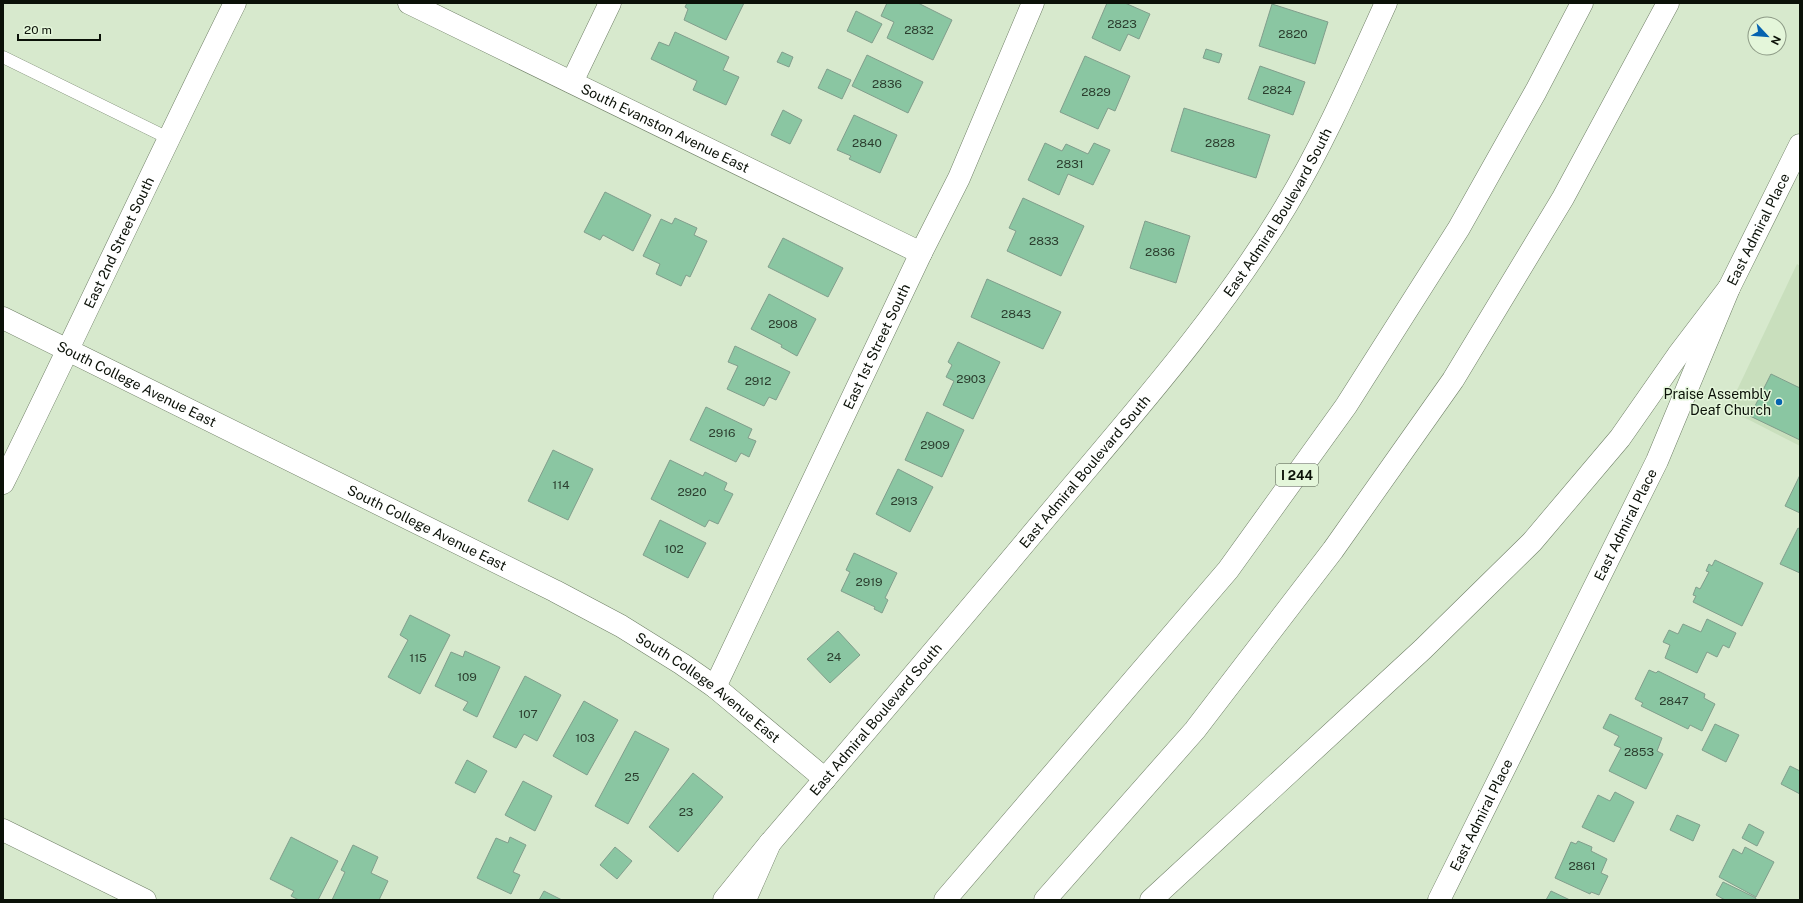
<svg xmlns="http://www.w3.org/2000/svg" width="1803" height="903" font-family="'Public Sans',sans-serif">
<rect width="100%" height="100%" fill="#d7e9cd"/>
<path fill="#c9dfbd" d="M1797 264 1800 266V446L1728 409Z"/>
<g fill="#8ac6a2" stroke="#819e8c">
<path d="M687 3H744L726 40 684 20 688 9 685 7Z"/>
<path d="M887 3H918L952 20 933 60 887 38 894 22 881 16Z"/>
<path d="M1107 3H1125L1150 14 1139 39 1128 34 1120 51 1092 38Z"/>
<path d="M1272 4 1328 22 1315 64 1259 46Z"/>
<path d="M856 11 882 24 872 43 847 31Z"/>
<path d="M675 32 729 57 723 70 739 77 726 105 693 90 697 81 651 59 659 42 669 46Z"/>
<path d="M1206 49 1222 54 1219 63 1203 58Z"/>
<path d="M782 52 793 57 789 67 777 62Z"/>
<path d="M867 55 923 82 908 113 852 86Z"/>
<path d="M1085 56 1130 76 1115 111 1108 108 1098 129 1060 112Z"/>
<path d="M1260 66 1305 82 1293 115 1248 99Z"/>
<path d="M827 69 851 80 842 99 818 88Z"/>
<path d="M1184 108 1270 135 1256 178 1171 151Z"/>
<path d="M783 110 802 120 790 144 771 135Z"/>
<path d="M854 115 897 135 880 173 849 159 851 156 837 150Z"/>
<path d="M1045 143 1062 151 1066 144 1088 154 1094 143 1110 150 1093 185 1068 174 1059 195 1028 180Z"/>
<path d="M605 192 651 215 633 251 603 235 600 240 584 232Z"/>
<path d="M1023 198 1084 226 1061 276 1007 251 1016 231 1009 228Z"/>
<path d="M675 218 697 228 694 235 707 241 690 277 686 275 681 286 656 274 660 264 643 256 661 219 672 224Z"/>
<path d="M1145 221 1190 236 1176 283 1130 268Z"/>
<path d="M783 238 843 268 828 297 768 267Z"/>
<path d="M987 279 1061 312 1043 349 971 317Z"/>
<path d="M769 294 816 319 797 356 781 347 782 345 751 329Z"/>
<path d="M958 342 1000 362 973 419 943 405 954 381 946 377 952 365 948 362Z"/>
<path d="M735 346 790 372 776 400 769 397 764 406 727 389 738 366 728 362Z"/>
<path d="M1771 374 1800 388V440L1750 416Z"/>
<path d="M706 407 752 429 748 438 756 441 749 457 741 453 736 462 690 440Z"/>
<path d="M927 412 964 430 942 477 905 460Z"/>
<path d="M553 450 593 469 568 520 528 501Z"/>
<path d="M670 460 703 476 705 472 727 483 724 490 733 494 718 524 709 520 705 527 651 499Z"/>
<path d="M898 469 933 487 910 532 876 514Z"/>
<path d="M1800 475V513L1785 506Z"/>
<path d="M660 520 706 543 688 578 643 555Z"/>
<path d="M1798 528 1800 529V573L1780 564Z"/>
<path d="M854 553 897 573 885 598 888 600 882 613 874 609 875 607 841 591 850 572 846 570Z"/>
<path d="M1715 560 1763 583 1742 626 1693 602 1696 596 1693 595 1696 587 1700 589 1709 572 1706 571 1709 564 1712 566Z"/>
<path d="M410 615 450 635 420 694 388 677 408 640 400 635Z"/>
<path d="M1707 619 1736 633 1729 648 1723 645 1717 657 1707 652 1697 673 1665 658 1670 645 1663 642 1669 630 1678 634 1683 624 1701 632Z"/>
<path d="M838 631 860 655 830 683 807 659Z"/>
<path d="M465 651 500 667 477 717 463 710 468 702 435 686 451 652 463 657Z"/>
<path d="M1649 670 1656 673 1658 671 1705 694 1704 698 1715 704 1702 731 1690 725 1688 729 1641 706 1643 703 1635 699Z"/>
<path d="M525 676 561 695 537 741 524 734 516 748 493 737Z"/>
<path d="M584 701 618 720 587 775 553 756Z"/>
<path d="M1610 714 1662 738 1657 751 1663 754 1646 789 1609 771 1621 748 1614 745 1619 736 1603 728Z"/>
<path d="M1715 724 1739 735 1726 762 1702 750Z"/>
<path d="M635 731 669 749 628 824 595 806Z"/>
<path d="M467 760 487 771 475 793 455 783Z"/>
<path d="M1790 766 1800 771V794L1781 784Z"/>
<path d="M693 773 723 797 678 852 649 827Z"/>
<path d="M523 781 552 796 535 831 505 815Z"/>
<path d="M1615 792 1634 802 1614 842 1582 827 1598 795 1610 801Z"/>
<path d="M1677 815 1700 825 1693 841 1670 830Z"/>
<path d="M1749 824 1764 832 1757 846 1742 838Z"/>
<path d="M291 837 338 861 318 900H299L291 896 294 891 270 879Z"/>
<path d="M510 837 526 845 513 872 520 875 511 894 477 878 496 838 508 843Z"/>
<path d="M1578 841 1592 847 1591 851 1607 859 1601 873 1608 876 1599 895 1591 892 1590 894 1555 878 1571 842 1576 844Z"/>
<path d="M353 845 378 857 371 873 388 881 379 900H332L345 872 341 870Z"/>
<path d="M615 847 632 861 617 879 600 865Z"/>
<path d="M1745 847 1774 862 1756 897 1719 877 1733 849 1742 854Z"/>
<path d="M1723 882 1756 898 1755 900H1725L1716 895Z"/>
<path d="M544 891 562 900H539Z"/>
<path d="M1551 891 1570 900H1546Z"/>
</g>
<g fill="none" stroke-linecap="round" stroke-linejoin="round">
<defs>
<path id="service" d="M3 57 168 138"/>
<g id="minor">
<path id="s1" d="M409 3 921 253"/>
<path d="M572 82 610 3"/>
<path id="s2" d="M3 318 555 591 621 626 682 664 715 687 825 779"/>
<path id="s3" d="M3 483C82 323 156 162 235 3"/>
<path id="s4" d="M715 687 921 253 959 178 1033 3"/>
<path d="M3 830 145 900"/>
</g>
<g id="secondary">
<path id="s5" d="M724 900 770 843C867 730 964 616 1059 502 1139 407 1222 313 1286 206 1325 141 1355 71 1386 3"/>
<path id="s6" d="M1439 900 1657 461 1729 288 1800 145"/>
</g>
<g id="motorway">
<path d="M745 900 770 843"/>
<path d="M945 900 1228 570 1346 406 1459 228 1536 91 1582 3"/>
<path d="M1045 900 1195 730 1333 550 1453 380 1563 198 1668 3"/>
<path d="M1151 900 1423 649 1532 542 1620 438 1678 355 1729 288"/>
</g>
</defs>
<use href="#service" stroke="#6f7f66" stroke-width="13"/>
<use href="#minor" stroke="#6f7f66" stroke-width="23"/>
<use href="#secondary" stroke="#6f7f66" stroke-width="23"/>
<use href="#motorway" stroke="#6f7f66" stroke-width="23"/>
<use href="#service" stroke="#fff" stroke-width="12"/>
<use href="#minor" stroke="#fff" stroke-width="22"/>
<use href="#secondary" stroke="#fff" stroke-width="22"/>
<use href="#motorway" stroke="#fff" stroke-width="22"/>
</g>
<circle fill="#0563b0" stroke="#e4f6da" stroke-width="1.5" cx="1779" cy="402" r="4"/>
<g text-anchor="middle" stroke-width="3" stroke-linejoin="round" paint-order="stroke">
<g font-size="12" fill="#2b3e2e">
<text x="1122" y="28">2823</text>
<text x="919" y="34">2832</text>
<text x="1293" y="38">2820</text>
<text x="887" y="88">2836</text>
<text x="1277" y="94">2824</text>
<text x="1096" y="96">2829</text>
<text x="867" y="147">2840</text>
<text x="1220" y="147">2828</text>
<text x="1070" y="168">2831</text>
<text x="1044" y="245">2833</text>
<text x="1160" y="256">2836</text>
<text x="1016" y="318">2843</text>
<text x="783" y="328">2908</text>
<text x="971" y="383">2903</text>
<text x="758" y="385">2912</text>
<text x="722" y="437">2916</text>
<text x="935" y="449">2909</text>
<text x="561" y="489">114</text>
<text x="692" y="496">2920</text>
<text x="904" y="505">2913</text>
<text x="674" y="553">102</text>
<text x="869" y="586">2919</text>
<text x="834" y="661">24</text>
<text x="418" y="662">115</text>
<text x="467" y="681">109</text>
<text x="1674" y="705">2847</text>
<text x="528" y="718">107</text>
<text x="585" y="742">103</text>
<text x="1639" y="756">2853</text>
<text x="632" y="781">25</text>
<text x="686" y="816">23</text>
<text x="1582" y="870">2861</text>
</g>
<rect fill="#e4f6da" stroke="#4c5647" stroke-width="1" x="1276" y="464" width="42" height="22" rx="3"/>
<g font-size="13" font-weight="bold" fill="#0b1108">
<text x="1297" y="480">I 244</text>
</g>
<g font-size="14" fill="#0b1108" stroke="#e4f6da">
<text dy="5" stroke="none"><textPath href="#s1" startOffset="285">South Evanston Avenue East</textPath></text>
<text dy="5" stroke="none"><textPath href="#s5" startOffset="884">East Admiral Boulevard South</textPath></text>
<text dy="5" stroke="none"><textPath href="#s6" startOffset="743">East Admiral Place</textPath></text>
<text dy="5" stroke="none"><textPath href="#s3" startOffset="267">East 2nd Street South</textPath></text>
<text dy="5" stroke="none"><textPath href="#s4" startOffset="377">East 1st Street South</textPath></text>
<text dy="5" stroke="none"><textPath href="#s2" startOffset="149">South College Avenue East</textPath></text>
<text dy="5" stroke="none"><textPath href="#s5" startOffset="560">East Admiral Boulevard South</textPath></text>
<text dy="5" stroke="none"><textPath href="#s6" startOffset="419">East Admiral Place</textPath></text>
<text dy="5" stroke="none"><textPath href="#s2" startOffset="473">South College Avenue East</textPath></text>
<text dy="5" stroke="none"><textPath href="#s2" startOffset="797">South College Avenue East</textPath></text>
<text dy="5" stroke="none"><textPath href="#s5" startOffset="236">East Admiral Boulevard South</textPath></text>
<text dy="5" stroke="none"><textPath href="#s6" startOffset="95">East Admiral Place</textPath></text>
</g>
<g font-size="14" fill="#0b1108" stroke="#e4f6da" text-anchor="end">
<text x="1771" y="399">Praise Assembly<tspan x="1771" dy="16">Deaf Church</tspan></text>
</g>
</g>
<rect width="1803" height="903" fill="none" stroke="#0b1108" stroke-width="8"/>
<g transform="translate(1767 36) rotate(116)"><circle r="19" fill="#e4f6da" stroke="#8d9a86"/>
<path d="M0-3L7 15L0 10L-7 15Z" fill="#0563b0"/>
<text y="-6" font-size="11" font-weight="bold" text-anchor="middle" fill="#0b1108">N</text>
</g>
<path d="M18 34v6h82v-6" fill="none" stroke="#0b1108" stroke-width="2"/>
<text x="24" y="34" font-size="12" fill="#0b1108" stroke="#e4f6da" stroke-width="3" paint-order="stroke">20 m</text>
</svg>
